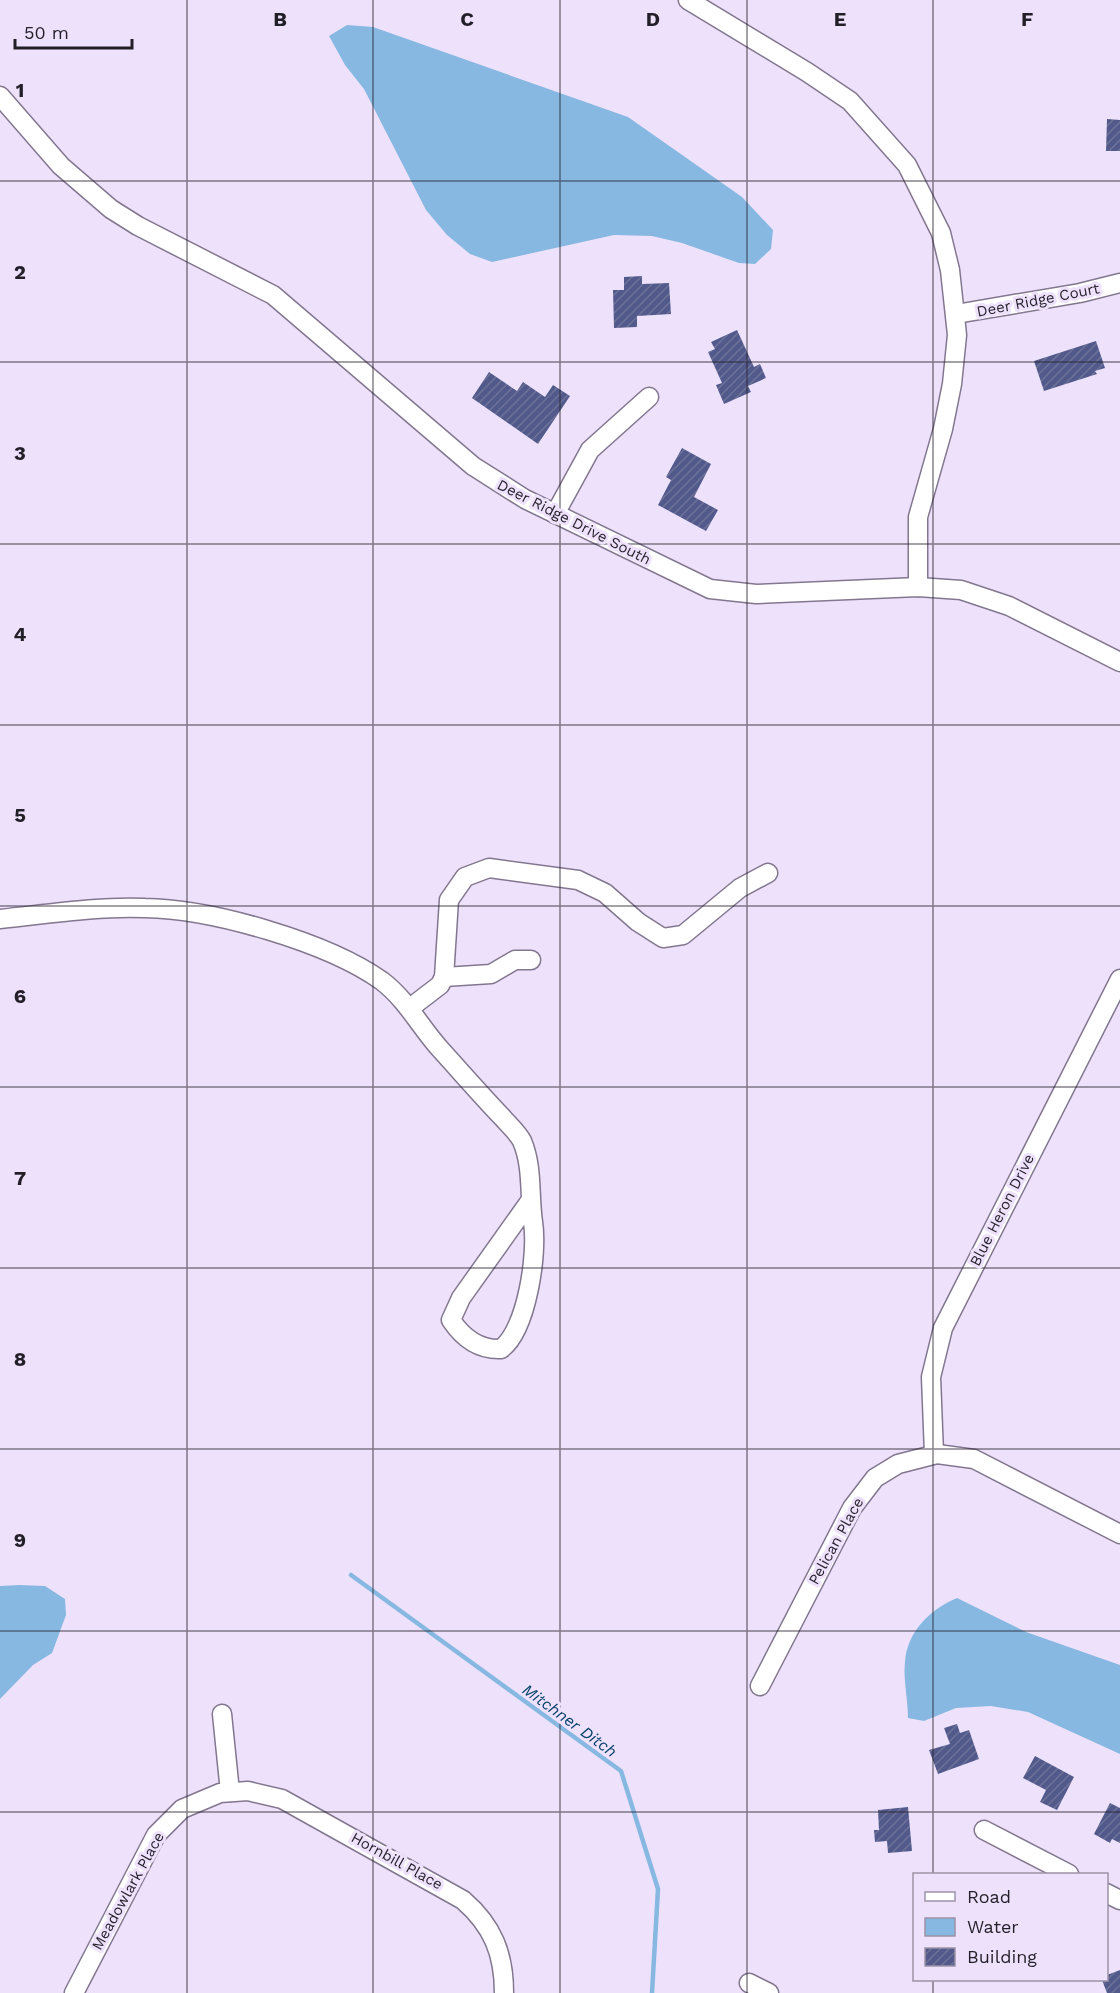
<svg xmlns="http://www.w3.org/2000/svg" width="1120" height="1993" font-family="'Work Sans',sans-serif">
<defs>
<pattern id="building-hatch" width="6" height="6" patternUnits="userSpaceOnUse" patternTransform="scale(1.5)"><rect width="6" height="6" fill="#525a8b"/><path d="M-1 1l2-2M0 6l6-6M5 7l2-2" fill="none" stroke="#6d7298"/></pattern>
</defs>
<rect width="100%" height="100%" fill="#eee1fc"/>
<g fill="#87b8e1">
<path d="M347 25 373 27 628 117 742 197 773 230 771 249 755 264 739 263 682 243 652 236 614 235 492 262 470 254 447 235 426 210 364 89 345 65 329 36Z"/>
<path d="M19 1585 45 1586 65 1599 66 1615 52 1653 33 1665 0 1699V1586Z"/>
<path d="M957 1598 1026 1632 1120 1665V1754L1028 1712 991 1706 956 1708 924 1721 908 1718C908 1699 903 1680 905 1662 907 1632 930 1609 957 1598Z"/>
</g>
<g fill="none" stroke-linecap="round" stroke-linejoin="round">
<path stroke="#87b8e1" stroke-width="4.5" d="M351 1575 621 1771 658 1889 652 1993"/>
</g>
<g fill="url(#building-hatch)">
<path d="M1107 119 1120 120V151H1106Z"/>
<path d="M642 276V284L669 283 671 314 637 316V327L614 328 613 290H624V277Z"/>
<path d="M737 330 754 367 760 364 766 378 748 386 751 392 724 404 716 385 722 383 708 352 715 349 711 342Z"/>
<path d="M1096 341 1105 368 1095 371 1097 374 1044 391 1034 361Z"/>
<path d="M489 372 517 391 523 382 545 397 553 385 570 396 538 444 472 398Z"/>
<path d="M682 448 711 464 694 497 718 510 706 531 658 505 671 480 666 477Z"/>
<path d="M957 1724 960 1733 969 1730 979 1759 938 1774 929 1750 950 1744 944 1728Z"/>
<path d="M1035 1756 1074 1777 1057 1810 1040 1802 1046 1790 1023 1778Z"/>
<path d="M1110 1803 1120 1808V1843L1112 1839 1110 1843 1094 1834Z"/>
<path d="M908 1807 912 1851 888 1853 887 1841 875 1842 874 1830H879L878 1810Z"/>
<path d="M1120 1970V1993H1107L1102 1980H1107V1975Z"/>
</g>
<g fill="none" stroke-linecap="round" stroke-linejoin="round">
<defs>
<g id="minor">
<path d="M688 0 807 72 850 101 907 165 941 233 950 270 957 335 952 384 943 429 918 517V587"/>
<path d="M0 96 61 166 111 209 138 226 273 295 473 466 525 499 710 589 756 594 918 587 961 590 1009 606 1120 662"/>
<path d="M956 314 1080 293 1120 283"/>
<path d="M555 514 590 450 649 397"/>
<path d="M0 919C48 914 97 906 145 908 212 909 327 942 382 981 407 1000 420 1027 441 1050 461 1072 481 1095 502 1117 508 1124 518 1133 522 1141 533 1167 529 1194 533 1222 538 1253 527 1330 501 1349 479 1350 463 1338 451 1320L461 1298 530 1201"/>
<path d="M444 977 491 974 515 960H531"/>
<path d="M410 1008 440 985 444 977 449 900 465 877 489 868 578 880 605 893 638 922 663 938 683 935 740 888 768 873"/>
<path d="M934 1454 931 1377 943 1328 1120 979"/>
<path d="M760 1686 852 1508 875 1478 898 1464 937 1454 974 1459 1120 1534"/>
<path d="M222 1714 230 1792"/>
<path d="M984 1830 1069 1874"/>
<path d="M1106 1893 1120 1900"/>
<path d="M749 1983 769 1993"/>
<path d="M74 1993 156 1835 182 1809 220 1793 248 1791 282 1799 463 1900C493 1926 504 1954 504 1993"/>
</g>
</defs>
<use href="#minor" stroke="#82778f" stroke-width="21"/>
<use href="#minor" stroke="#fff" stroke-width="18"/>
</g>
<path fill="none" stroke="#231f28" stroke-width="1.5" stroke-opacity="0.55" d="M187 0V1993M373 0V1993M560 0V1993M747 0V1993M933 0V1874M0 181H1120M0 362H1120M0 544H1120M0 725H1120M0 906H1120M0 1087H1120M0 1268H1120M0 1449H1120M0 1631H1120M0 1812H1120M933 1980V1993"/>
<g text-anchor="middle" stroke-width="6" stroke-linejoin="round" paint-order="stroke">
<g font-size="15" fill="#231f28" stroke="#eee1fc">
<text transform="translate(1038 300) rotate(-11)" y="5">Deer Ridge Court</text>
<text transform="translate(574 522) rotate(27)" y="5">Deer Ridge Drive South</text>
<text transform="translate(1002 1210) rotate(-63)" y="5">Blue Heron Drive</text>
<text transform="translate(836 1541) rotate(-61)" y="5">Pelican Place</text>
<text transform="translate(397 1861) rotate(29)" y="5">Hornbill Place</text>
<text transform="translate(128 1891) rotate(-61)" y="5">Meadowlark Place</text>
</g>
<g font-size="16" font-style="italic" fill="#054168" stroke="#eee1fc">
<text transform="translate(570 1720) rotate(36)" y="6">Mitchner Ditch</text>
</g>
</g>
<g font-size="20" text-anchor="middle" font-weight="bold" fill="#231f28" stroke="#eee1fc" stroke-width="6" stroke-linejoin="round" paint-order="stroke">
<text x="280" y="26">B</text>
<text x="467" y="26">C</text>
<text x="653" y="26">D</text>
<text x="840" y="26">E</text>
<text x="1027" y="26">F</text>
<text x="20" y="97">1</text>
<text x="20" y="279">2</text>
<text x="20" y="460">3</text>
<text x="20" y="641">4</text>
<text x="20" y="822">5</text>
<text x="20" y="1003">6</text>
<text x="20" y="1185">7</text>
<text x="20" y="1366">8</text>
<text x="20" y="1547">9</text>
</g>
<rect x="913" y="1873" width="195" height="108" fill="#eee1fc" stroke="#9d93a7" stroke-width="1.5"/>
<rect x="925" y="1892" width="30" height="9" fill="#ffffff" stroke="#9d93a7" stroke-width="1.5"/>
<text x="967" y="1903" font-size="18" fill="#231f28">Road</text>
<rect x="925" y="1918" width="30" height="18" fill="#87b8e1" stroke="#9d93a7" stroke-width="1.5"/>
<text x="967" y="1933" font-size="18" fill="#231f28">Water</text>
<rect x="925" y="1948" width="30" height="18" fill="url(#building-hatch)" stroke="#9d93a7" stroke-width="1.5"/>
<text x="967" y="1963" font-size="18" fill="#231f28">Building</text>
<path d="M15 39v9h117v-9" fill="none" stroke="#231f28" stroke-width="3"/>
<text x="24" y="39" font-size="18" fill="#231f28" stroke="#eee1fc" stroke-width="4.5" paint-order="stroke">50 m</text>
</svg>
